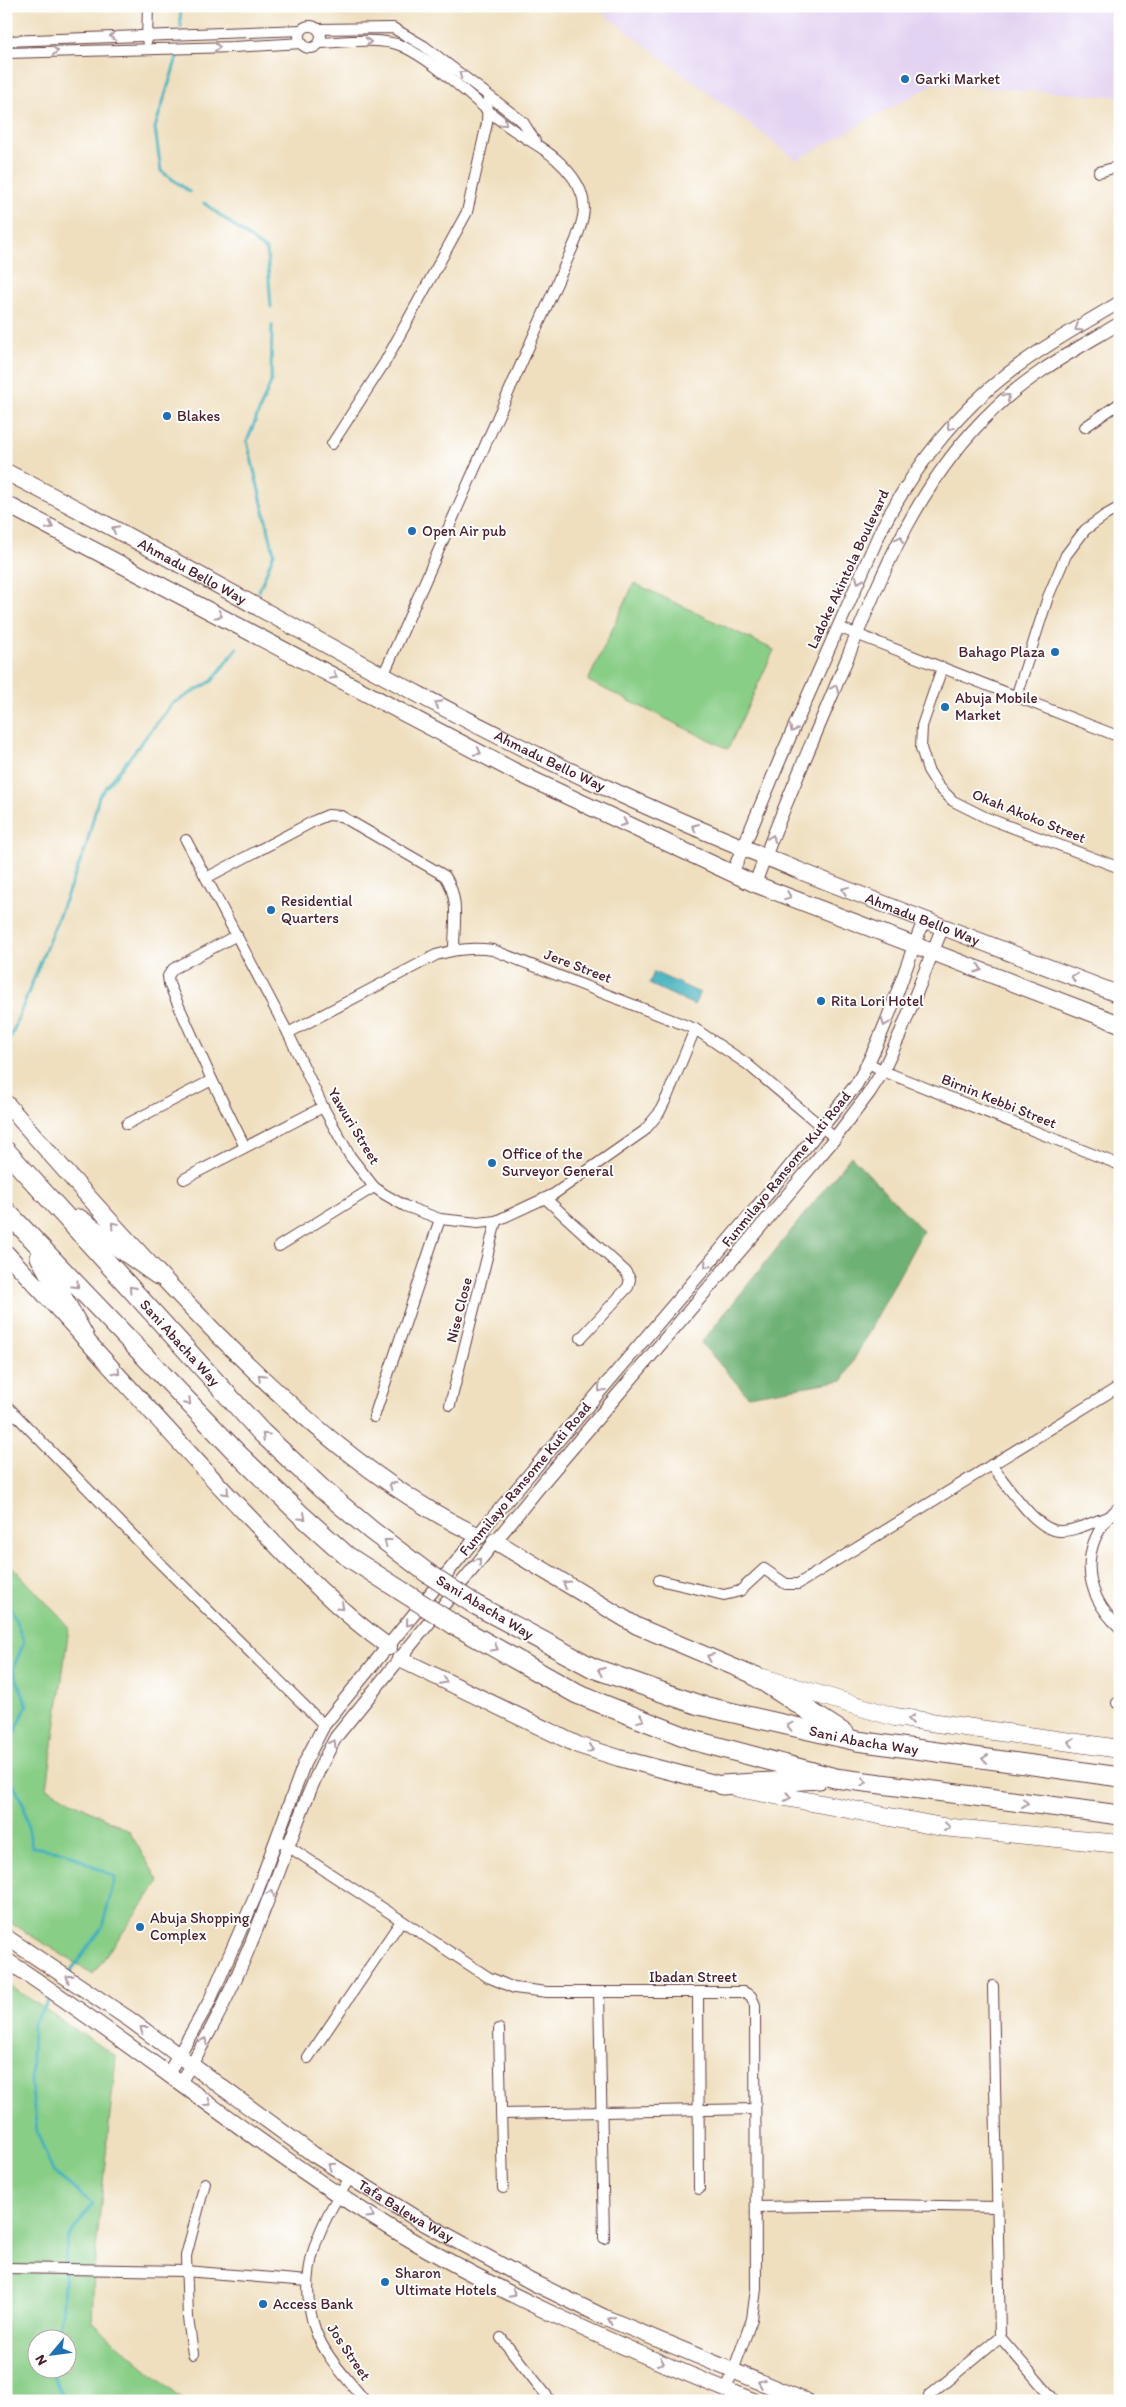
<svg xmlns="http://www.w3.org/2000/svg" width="1126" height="2407" font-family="Itim,sans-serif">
<rect width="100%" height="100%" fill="#fff"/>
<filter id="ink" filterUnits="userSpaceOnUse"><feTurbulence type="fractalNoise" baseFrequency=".02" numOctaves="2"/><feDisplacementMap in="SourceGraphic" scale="10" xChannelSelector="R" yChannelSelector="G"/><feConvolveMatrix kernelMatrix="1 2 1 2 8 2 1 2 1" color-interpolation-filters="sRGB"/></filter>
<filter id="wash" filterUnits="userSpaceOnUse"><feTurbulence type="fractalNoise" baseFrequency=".0096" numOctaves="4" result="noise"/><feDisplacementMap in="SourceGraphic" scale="20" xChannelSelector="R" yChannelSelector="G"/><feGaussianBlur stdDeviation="1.12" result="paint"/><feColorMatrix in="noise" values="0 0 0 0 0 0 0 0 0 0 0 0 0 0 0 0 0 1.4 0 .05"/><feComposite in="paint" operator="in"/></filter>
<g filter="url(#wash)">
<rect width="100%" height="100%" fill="#efdfbf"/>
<path fill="#e3d3f2" d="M593 6H1120V97L934 84 797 160Z"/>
<g fill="#89ce87" stroke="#6a7659" fill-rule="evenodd">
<path d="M634 583 774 650 728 749 588 681Z"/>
<path d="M6 1560 69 1627 47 1788 129 1831 159 1882 93 1974 6 1920Z"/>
<path d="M6 1983 116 2057 94 2270 92 2322 184 2401H6ZM38 2340H68V2370H38Z"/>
</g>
<path fill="#6eb174" stroke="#5c6850" d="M851 1156 923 1231 843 1380 748 1396 701 1343Z"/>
<path fill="#42b1bd" stroke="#466874" d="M654 972 700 993 694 1005 649 984Z"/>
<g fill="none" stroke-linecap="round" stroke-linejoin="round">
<g stroke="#42b1bd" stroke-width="3">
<path d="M180 6 181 28"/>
<path d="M179 42 180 40"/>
<path d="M178 54 155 128 161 171 190 192"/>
<path d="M204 203 267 251 271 307"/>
<path d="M259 591 274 553 247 441 271 382 272 325"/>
<path d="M6 1049 86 847 99 796 172 704 212 681 237 648"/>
<path d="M6 1596 24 1642 13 1669 27 1705 6 1753"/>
<path d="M6 1769 24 1806 32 1847 65 1852 115 1877 102 1928 69 1973"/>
<path d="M52 1997 33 2023 31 2083 37 2132 53 2172 93 2204C86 2214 69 2233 67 2243 61 2275 68 2309 55 2340"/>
<path d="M51 2370 65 2401"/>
</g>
</g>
</g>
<g filter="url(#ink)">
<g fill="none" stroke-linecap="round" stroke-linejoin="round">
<defs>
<g id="minor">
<circle cx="310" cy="37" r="11"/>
<path d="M318 29 393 28 424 46 523 122 535 141"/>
<path d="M147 40 148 6"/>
<path d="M6 41 302 30"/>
<path d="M319 43C342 42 382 37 402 46 446 67 478 108 518 133 531 142 544 148 556 159 566 168 578 182 582 195 587 211 581 225 576 240L383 676"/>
<path d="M6 53 234 47 302 43"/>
<path d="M1099 172 1120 166"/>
<path d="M1085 427 1120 403"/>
<path d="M332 444 385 362 467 212 487 123 488 96"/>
<path d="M838 627 1120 737"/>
<path d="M942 668 922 726 921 748 928 770 938 786 953 801 987 818 1120 868"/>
<path d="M1016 697 1048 597 1066 555 1085 530 1104 516 1120 507"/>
<path d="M186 840 288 1033 323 1107 350 1156 374 1187 384 1194 405 1206 440 1219 478 1223 496 1221 554 1194 644 1131 659 1113 667 1097 695 1029"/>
<path d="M206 878 316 820 328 815 341 816 445 876C460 898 454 924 454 949"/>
<path d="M237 935 173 969 168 976 169 984 212 1080 245 1147"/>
<path d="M288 1033 436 955C455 949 473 947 493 950L695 1029 747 1064 835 1138"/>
<path d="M869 1063 883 1071 1120 1165"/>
<path d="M127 1124 212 1080"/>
<path d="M184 1179 323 1107"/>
<path d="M546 1199 625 1271 630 1279 628 1287 581 1338"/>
<path d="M279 1246 374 1187"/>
<path d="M6 1405 155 1558 324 1725"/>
<path d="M450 1405 496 1221"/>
<path d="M374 1417 440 1219"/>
<path d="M991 1465C1007 1484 1035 1530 1059 1531 1074 1532 1094 1521 1108 1517"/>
<path d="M1120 1506C1079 1542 1080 1591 1120 1628"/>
<path d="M659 1580 724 1595 740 1591 764 1569 786 1584H798L1120 1386"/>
<path d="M1117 1703H1120"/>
<path d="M277 1839 488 1977 514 1988 547 1992H744L751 1996 755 2005 756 2289 752 2319 726 2390"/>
<path d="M599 1992 604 2238"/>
<path d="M698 1992 699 2189"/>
<path d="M499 2029 503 2188"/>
<path d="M308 2058 401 1921"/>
<path d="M501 2114 755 2109"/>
<path d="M350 2178C319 2224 296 2273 315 2329 324 2356 348 2379 365 2401"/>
<path d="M756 2207 884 2205 997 2207"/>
<path d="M6 2268 185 2271 308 2281"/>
<path d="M1000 2337 1055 2401"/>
<path d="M501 2338 551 2401"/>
<path d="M193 2354 188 2318 186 2256 205 2183"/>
<path d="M929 2396 1000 2337 993 1986"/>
</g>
<g id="tertiary">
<path d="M732 874 781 757 881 530C913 469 953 416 1007 374 1042 347 1082 325 1120 302"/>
<path d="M755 884C778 819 806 757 832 695 875 592 912 486 995 408 1031 373 1077 349 1120 323"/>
<path d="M168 2074 209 2002 255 1897 304 1764 324 1725 487 1524 756 1208 856 1085C886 1034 902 975 924 920"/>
<path d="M180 2083C215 2027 243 1967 266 1905 289 1848 306 1790 336 1737L546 1479 768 1218 835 1138 869 1093 883 1071 901 1032 943 926"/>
</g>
<g id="secondary">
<path id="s1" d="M6 1937 129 2019 313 2154 417 2219 532 2282 604 2317 806 2401"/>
<path d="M6 1960C130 2041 243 2135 368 2214 489 2290 622 2348 754 2401"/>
</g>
<g id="primary">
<path id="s2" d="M6 472C205 573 395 690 598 784 768 863 945 927 1120 995"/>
<path d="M6 504 516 772 755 884 1120 1024"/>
<path d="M6 1103C74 1182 144 1260 217 1334 295 1412 379 1488 479 1536"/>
<path d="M6 1253C88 1340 166 1430 248 1516 292 1562 337 1610 389 1647"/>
<path d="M495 1541 637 1626 755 1676"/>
<path d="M400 1659 578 1745 619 1758 722 1785"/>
</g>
<g id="trunk">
<path d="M763 1678 895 1717 1120 1749"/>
<path d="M738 1788 942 1827 1120 1844"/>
</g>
<g id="motorway">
<path id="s3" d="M6 1151 261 1432 323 1490 372 1531 426 1572"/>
<path d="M6 1211 238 1454 300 1514 347 1556 400 1590"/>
<path d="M79 1219 158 1275"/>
<path d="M40 1257 84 1336"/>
<path id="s4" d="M474 1604 593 1668 699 1705 857 1741 1120 1777"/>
<path d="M453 1624 577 1694 696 1741 835 1778 1120 1815"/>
<path d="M755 1676 845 1734"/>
<path d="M722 1785 819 1779"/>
</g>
</defs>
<use href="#minor" stroke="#633c41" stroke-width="12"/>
<use href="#tertiary" stroke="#633c41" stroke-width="14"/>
<use href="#secondary" stroke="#633c41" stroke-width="17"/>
<use href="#primary" stroke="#633c41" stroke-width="18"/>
<use href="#trunk" stroke="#633c41" stroke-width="19"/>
<use href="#motorway" stroke="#633c41" stroke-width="21"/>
<use href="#minor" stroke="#fff" stroke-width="10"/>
<use href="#tertiary" stroke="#fff" stroke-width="12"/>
<use href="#secondary" stroke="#fff" stroke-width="15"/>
<use href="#primary" stroke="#fff" stroke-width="16"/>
<use href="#trunk" stroke="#fff" stroke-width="18"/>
<use href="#motorway" stroke="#fff" stroke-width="19"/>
<defs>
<g id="motorway-bridge">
<path d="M426 1572 474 1604"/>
<path d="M400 1590 453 1624"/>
</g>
</defs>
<use href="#motorway-bridge" stroke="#633c41" stroke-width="21" stroke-linecap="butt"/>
<use href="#motorway-bridge" stroke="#fff" stroke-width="19"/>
</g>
<defs><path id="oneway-chevron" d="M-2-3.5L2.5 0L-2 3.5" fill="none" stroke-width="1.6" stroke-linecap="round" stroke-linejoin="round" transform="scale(1.25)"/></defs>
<g stroke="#ae9aa0">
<use href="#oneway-chevron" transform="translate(113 36) rotate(178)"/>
<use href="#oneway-chevron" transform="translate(368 42)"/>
<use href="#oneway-chevron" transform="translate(217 47) rotate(-1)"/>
<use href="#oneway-chevron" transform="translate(55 51) rotate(-2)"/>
<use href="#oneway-chevron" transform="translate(462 74) rotate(-142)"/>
<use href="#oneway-chevron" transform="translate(504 123) rotate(39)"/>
<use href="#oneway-chevron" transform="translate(1078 328) rotate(148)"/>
<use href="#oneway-chevron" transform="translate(1007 397) rotate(-40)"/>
<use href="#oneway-chevron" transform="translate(950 427) rotate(130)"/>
<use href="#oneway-chevron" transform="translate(50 526) rotate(27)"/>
<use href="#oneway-chevron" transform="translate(115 529) rotate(-152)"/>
<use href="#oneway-chevron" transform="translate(900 539) rotate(-65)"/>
<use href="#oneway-chevron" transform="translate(859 580) rotate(114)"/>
<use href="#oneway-chevron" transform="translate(219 615) rotate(28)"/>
<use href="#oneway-chevron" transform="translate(334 676) rotate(28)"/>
<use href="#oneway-chevron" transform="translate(835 688) rotate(-67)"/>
<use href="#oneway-chevron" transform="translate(438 704) rotate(-153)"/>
<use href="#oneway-chevron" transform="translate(793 729) rotate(114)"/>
<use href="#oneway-chevron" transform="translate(478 752) rotate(28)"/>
<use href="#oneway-chevron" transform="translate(624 823) rotate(25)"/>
<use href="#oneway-chevron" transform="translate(695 827) rotate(-156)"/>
<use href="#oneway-chevron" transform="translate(772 838) rotate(-68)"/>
<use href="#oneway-chevron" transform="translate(845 890) rotate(-158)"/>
<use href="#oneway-chevron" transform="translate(788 896) rotate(21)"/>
<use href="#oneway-chevron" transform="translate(979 969) rotate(21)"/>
<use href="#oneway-chevron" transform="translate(1074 977) rotate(-159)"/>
<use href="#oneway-chevron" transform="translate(885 1023) rotate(111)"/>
<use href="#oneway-chevron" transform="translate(114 1225) rotate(-132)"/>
<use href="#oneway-chevron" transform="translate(707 1265) rotate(131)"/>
<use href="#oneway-chevron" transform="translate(76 1285) rotate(46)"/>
<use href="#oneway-chevron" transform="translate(132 1289) rotate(-132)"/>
<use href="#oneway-chevron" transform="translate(117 1372) rotate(48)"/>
<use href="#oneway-chevron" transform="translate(261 1377) rotate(-136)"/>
<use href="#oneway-chevron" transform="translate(601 1389) rotate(130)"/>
<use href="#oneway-chevron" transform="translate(188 1402) rotate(46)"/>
<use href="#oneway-chevron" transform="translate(265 1436) rotate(-136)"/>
<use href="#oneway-chevron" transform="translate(392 1485) rotate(-144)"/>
<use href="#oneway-chevron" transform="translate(226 1492) rotate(46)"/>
<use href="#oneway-chevron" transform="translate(303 1517) rotate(42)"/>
<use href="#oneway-chevron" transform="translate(387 1542) rotate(-143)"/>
<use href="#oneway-chevron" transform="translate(478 1561) rotate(-50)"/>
<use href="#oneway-chevron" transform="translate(566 1584) rotate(-149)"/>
<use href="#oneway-chevron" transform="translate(341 1607) rotate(43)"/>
<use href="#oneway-chevron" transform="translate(409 1623) rotate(129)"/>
<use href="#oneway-chevron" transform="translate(495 1648) rotate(29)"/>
<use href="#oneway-chevron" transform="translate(710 1657) rotate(-157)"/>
<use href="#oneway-chevron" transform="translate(601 1671) rotate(-160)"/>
<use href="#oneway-chevron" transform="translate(444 1681) rotate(26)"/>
<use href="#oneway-chevron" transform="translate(641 1719) rotate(22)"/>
<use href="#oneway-chevron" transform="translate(911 1719) rotate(-172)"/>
<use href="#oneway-chevron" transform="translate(790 1726) rotate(-167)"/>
<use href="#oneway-chevron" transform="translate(1071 1742) rotate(-172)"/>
<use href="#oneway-chevron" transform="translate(333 1743) rotate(-60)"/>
<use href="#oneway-chevron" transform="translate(591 1749) rotate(18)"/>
<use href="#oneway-chevron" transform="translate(985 1759) rotate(-173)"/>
<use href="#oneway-chevron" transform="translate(864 1782) rotate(8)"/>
<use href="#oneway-chevron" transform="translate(788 1797) rotate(11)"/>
<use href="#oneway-chevron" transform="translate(1025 1803) rotate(7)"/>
<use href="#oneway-chevron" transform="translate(947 1827) rotate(7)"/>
<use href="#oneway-chevron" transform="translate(271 1893) rotate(-69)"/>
<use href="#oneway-chevron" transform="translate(69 1978) rotate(-146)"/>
<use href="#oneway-chevron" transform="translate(143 2029) rotate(-143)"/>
<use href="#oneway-chevron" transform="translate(204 2041) rotate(-62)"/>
<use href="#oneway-chevron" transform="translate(208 2103) rotate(36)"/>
<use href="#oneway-chevron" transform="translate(331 2166) rotate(-146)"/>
<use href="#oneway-chevron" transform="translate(371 2215) rotate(32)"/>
<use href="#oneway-chevron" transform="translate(513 2294) rotate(27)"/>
<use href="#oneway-chevron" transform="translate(611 2320) rotate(-157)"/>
<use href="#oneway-chevron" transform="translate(661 2362) rotate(23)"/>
<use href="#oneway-chevron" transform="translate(761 2383) rotate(-158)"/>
</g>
</g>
<g fill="#1f6fb2" stroke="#fff" stroke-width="2">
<circle cx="905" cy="79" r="5"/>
<circle cx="167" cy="416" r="5"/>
<circle cx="412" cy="531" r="5"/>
<circle cx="1055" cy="652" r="5"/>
<circle cx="945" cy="707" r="5"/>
<circle cx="271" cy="910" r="5"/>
<circle cx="821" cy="1001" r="5"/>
<circle cx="492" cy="1163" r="5"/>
<circle cx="140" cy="1927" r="5"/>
<circle cx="385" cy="2282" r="5"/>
<circle cx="263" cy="2304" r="5"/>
</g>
<g text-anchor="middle" stroke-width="4" stroke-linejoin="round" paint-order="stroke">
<g font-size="15" fill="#4a1f2b" stroke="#fff" text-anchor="start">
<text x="915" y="84">Garki Market</text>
<text x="177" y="421">Blakes</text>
<text x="422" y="536">Open Air pub</text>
<text x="1045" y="657" text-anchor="end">Bahago Plaza</text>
<text x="955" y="703">Abuja Mobile<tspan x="955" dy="17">Market</tspan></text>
<text x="281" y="906">Residential<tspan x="281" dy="17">Quarters</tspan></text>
<text x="831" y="1006">Rita Lori Hotel</text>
<text x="502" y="1159">Office of the<tspan x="502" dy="17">Surveyor General</tspan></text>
<text x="150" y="1923">Abuja Shopping<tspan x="150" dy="17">Complex</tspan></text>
<text x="395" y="2278">Sharon<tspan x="395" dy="17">Ultimate Hotels</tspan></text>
<text x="273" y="2309">Access Bank</text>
</g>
<g font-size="15" fill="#4a1f2b" stroke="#fff">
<text transform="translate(848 569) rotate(-65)" y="5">Ladoke Akintola Boulevard</text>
<text dy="5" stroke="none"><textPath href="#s2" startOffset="211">Ahmadu Bello Way</textPath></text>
<text dy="5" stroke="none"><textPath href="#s2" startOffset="616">Ahmadu Bello Way</textPath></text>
<text transform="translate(1029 816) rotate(22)" y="5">Okah Akoko Street</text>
<text dy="5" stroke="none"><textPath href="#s2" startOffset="1021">Ahmadu Bello Way</textPath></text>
<text transform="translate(578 966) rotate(21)" y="5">Jere Street</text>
<text transform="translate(999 1101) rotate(22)" y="5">Birnin Kebbi Street</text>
<text transform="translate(354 1126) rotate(59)" y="5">Yawuri Street</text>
<text transform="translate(786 1169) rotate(-51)" y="5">Funmilayo Ransome Kuti Road</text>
<text transform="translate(459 1310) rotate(-76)" y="5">Nise Close</text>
<text dy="5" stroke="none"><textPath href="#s3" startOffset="259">Sani Abacha Way</textPath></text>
<text transform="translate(525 1479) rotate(-50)" y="5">Funmilayo Ransome Kuti Road</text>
<text transform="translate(485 1607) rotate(31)" y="5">Sani Abacha Way</text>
<text dy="5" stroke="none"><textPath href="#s4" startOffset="416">Sani Abacha Way</textPath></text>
<text x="693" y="1982">Ibadan Street</text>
<text dy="5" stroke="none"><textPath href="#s1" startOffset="485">Tafa Balewa Way</textPath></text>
<text transform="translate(349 2352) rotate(56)" y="5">Jos Street</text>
</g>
</g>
<rect width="1126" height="2407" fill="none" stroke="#fff" stroke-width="25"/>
<g transform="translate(52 2354) rotate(241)"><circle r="24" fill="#ffffff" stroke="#b7a5aa"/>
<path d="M0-4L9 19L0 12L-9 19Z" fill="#1f6fb2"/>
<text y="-8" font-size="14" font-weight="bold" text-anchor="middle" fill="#4a1f2b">N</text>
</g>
</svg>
